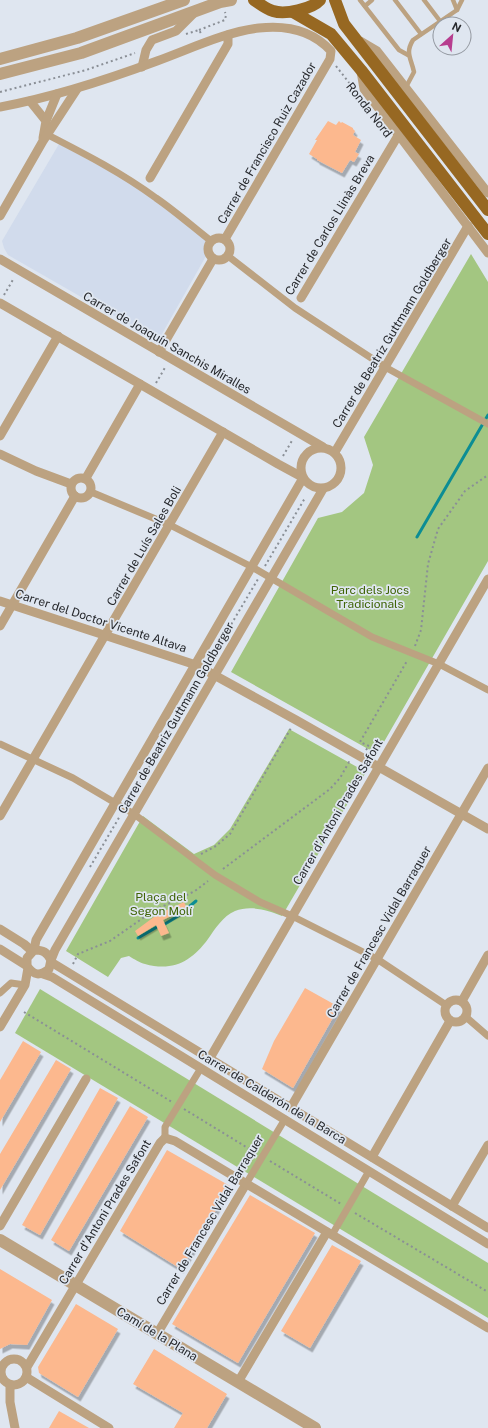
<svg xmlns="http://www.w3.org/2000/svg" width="488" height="1428" font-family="'Public Sans',sans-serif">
<defs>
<filter id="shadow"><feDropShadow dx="2.5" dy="4.5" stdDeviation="0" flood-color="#0004"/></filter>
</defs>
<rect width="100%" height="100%" fill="#dfe6f0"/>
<path fill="#d1dbec" d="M59 144 122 178 155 200 208 240 204 249 206 256 158 341 8 255 4 248 2 241Z"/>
<g fill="#a3c681">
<path d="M471 254 488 282V561L377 754 231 672 318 518 342 512 364 493 373 465 364 437Z"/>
<path d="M289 729 366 772 282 916C268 910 250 905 235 911 223 916 215 929 208 939 192 961 173 972 145 964 140 963 134 959 129 956L121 958 108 977 66 951 143 816 194 854 214 845 230 829Z"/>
<path d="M40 989 488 1263V1318L15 1033Z"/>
</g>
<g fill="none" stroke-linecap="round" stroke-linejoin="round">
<g stroke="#0c8d94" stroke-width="3">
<path d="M417 537 488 415"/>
<path d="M165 924 178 916 196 901"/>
<path d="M138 938 157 927"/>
</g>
</g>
<g fill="#fcb88e" filter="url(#shadow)">
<path d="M328 121 336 125 339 121 341 123 342 122 353 128V129L355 131 353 135 361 140 355 152 359 154 354 162 350 160 342 173 317 160V159L309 154 317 140H315Z"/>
<path d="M184 902 187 908 163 920 169 933 161 936 156 925 138 936 135 931 158 914Z"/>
<path d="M305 988 339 1007 293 1088 262 1069 274 1041Z"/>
<path d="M23 1041 41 1052 0 1122V1080Z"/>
<path d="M56 1060 71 1069 0 1190V1154Z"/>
<path d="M100 1088 118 1098 40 1235 22 1225Z"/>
<path d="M130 1106 148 1117 69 1251 51 1240Z"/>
<path d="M167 1150 230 1186 181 1269 120 1231Z"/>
<path d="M250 1195 315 1233 238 1363 172 1324Z"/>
<path d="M332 1245 361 1261 310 1348 281 1331Z"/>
<path d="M0 1269 52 1300 27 1345 10 1344 0 1349Z"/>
<path d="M76 1304 118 1329 78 1397 39 1373 38 1367Z"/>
<path d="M154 1349 227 1394 207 1428H174L183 1413 133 1384Z"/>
<path d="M59 1411 89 1428H49Z"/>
</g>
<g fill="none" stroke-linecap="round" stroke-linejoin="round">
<g stroke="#8a8f96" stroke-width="2" stroke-dasharray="2 3" stroke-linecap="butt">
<path d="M199 30 225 20 226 15 225 12"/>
<path d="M186 34 199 30 202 35"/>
<path d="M336 66 354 89"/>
<path d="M0 92 86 70 135 53"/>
<path d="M4 295 14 278"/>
<path d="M156 383 166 366"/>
<path d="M283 456 293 439"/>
<path d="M265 566 305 498"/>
<path d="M415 646 421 630 428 564 438 529 465 491 488 475"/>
<path d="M216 650 258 579"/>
<path d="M366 750 369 746 360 742 407 661"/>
<path d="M129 802 191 694"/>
<path d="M201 854 216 846 230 834 291 728"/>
<path d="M90 867 120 816"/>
<path d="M223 869 330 789 340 778 349 762 351 764"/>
<path d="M73 964 78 954 110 941 153 911 195 891 208 881"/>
<path d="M24 1012 172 1102"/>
<path d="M184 1109 256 1153"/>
<path d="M270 1161 341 1204"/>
<path d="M355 1213 488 1292"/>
</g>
<g stroke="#bca281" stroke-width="4.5">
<path d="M360 0 399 50 408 55"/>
<path d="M395 0 421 34"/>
<path d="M424 0 440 21"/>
<path d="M453 0 457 10"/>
<path d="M365 6 372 0"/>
<path d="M406 87 414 72C411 58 405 53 413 40L457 10 462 0"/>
</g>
<g stroke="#bca281" stroke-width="7">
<path d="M48 135C85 154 122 173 156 198 175 211 193 227 211 241"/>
<path d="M228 256 295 308 385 367 488 424"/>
<path d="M91 492 170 525 252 567 372 637 439 664 488 690"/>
<path d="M0 744 73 778 134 814 215 875 260 902 292 916 377 959 446 1005"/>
<path d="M0 993 11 983 25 985"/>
<path d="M466 1017 488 1036"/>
<path d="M165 1138V1127L201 1068"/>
<path d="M246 1184 285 1119"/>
<path d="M332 1235 369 1171"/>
</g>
<g stroke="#bca281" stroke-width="9">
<path d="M360 41 377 51 488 193"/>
<path d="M142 67 146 50 152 40 176 31 193 14"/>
<path d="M361 71 364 89 488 253"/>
<path d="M30 101 46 121 43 138"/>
<path d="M0 107C54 97 106 80 157 61 190 49 225 32 259 28 286 25 312 30 331 51L330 59 225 239"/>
<path d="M46 121 57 94"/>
<path d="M150 178 228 44V35"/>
<path d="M0 216 43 141 77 89"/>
<circle cx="219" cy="249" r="11"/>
<path d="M0 259 323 447"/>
<path d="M301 298 399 134"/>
<path d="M0 303 278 464 302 477"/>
<path d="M159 352 213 259"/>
<path d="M0 436 58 336"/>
<circle cx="321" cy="468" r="20"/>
<path d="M335 452 468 226"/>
<path d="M0 454 36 471 71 484"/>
<circle cx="81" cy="488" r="10"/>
<path d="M86 478 140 384"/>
<path d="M0 601 196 665 296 720 488 829"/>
<path d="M0 626 75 496"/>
<path d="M0 816 223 432"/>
<path d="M0 929 24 944 32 951"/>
<path d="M0 949 27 966"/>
<path d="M34 950 36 940 303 478"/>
<path d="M51 960C47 952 43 950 34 950L27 958V966C34 976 40 976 49 969L51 960 55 950 323 489"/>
<path d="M51 962 488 1228"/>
<path d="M43 974 52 977 488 1244"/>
<circle cx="456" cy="1011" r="11"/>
<path d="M462 1001 488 955"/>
<path d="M0 1027 25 985 28 968"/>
<path d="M210 1058 488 579"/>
<path d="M291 1107 488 768"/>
<path d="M372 1157 450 1021"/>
<path d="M452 1206 488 1145"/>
<path d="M0 1226 86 1079"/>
<path d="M157 1334 246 1184"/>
<circle cx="14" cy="1372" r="13"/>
<path d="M27 1367 160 1143 165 1138 175 1141 488 1328"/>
<path d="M26 1377 109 1428"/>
<path d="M238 1382 327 1232"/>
<path d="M10 1385V1402L15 1428"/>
</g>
<g stroke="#bca281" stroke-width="12">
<path d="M0 59 77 38 184 0"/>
<path d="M0 74 81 53 220 2 231 0"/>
<path d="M0 1240 315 1428"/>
</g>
<g stroke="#976822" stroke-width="12">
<path d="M254 0C260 4 266 9 273 11 285 15 312 9 320 0"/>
<path d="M335 0 344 24 488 210"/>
<path d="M293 12 331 34 361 70 488 234"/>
</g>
</g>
<g text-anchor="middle" stroke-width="3.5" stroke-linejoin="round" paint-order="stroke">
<g font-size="12" fill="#27292d" stroke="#dfe6f0">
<text transform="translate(369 110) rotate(52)" y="4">Ronda Nord</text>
<text transform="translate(267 143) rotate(-60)" y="4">Carrer de Francisco Ruiz Cazador</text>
<text transform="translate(330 225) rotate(-59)" y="4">Carrer de Carlos Llinàs Breva</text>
<text transform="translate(392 333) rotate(-59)" y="4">Carrer de Beatriz Guttmann Goldberger</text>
<text transform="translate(167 343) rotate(30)" y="4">Carrer de Joaquín Sanchis Miralles</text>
<text transform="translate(144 546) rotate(-60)" y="4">Carrer de Luís Sales Boli</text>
<text transform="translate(101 621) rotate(18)" y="4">Carrer del Doctor Vicente Altava</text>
<text transform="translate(176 718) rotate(-60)" y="4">Carrer de Beatriz Guttmann Goldberger</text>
<text transform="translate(338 812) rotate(-60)" y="4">Carrer d'Antoni Prades Safont</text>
<text transform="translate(379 932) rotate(-60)" y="4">Carrer de Francesc Vidal Barraquer</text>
<text transform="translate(272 1097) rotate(31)" y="4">Carrer de Calderón de la Barca</text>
<text transform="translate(105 1212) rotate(-59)" y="4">Carrer d'Antoni Prades Safont</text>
<text transform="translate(210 1220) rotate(-59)" y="4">Carrer de Francesc Vidal Barraquer</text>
<text transform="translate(157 1334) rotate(31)" y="4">Camí de la Plana</text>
</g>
<g font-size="12" fill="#3f6405" stroke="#dfe6f0">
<text x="370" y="594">Parc dels Jocs<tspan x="370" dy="14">Tradicionals</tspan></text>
<text x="161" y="901">Plaça del<tspan x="161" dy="14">Segon Molí</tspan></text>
</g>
</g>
<g transform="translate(452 36) rotate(27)"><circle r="19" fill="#dfe6f0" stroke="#959aa2"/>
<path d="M0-3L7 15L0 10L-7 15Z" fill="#b73d8f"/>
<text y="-6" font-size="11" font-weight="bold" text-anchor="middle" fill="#27292d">N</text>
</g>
</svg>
